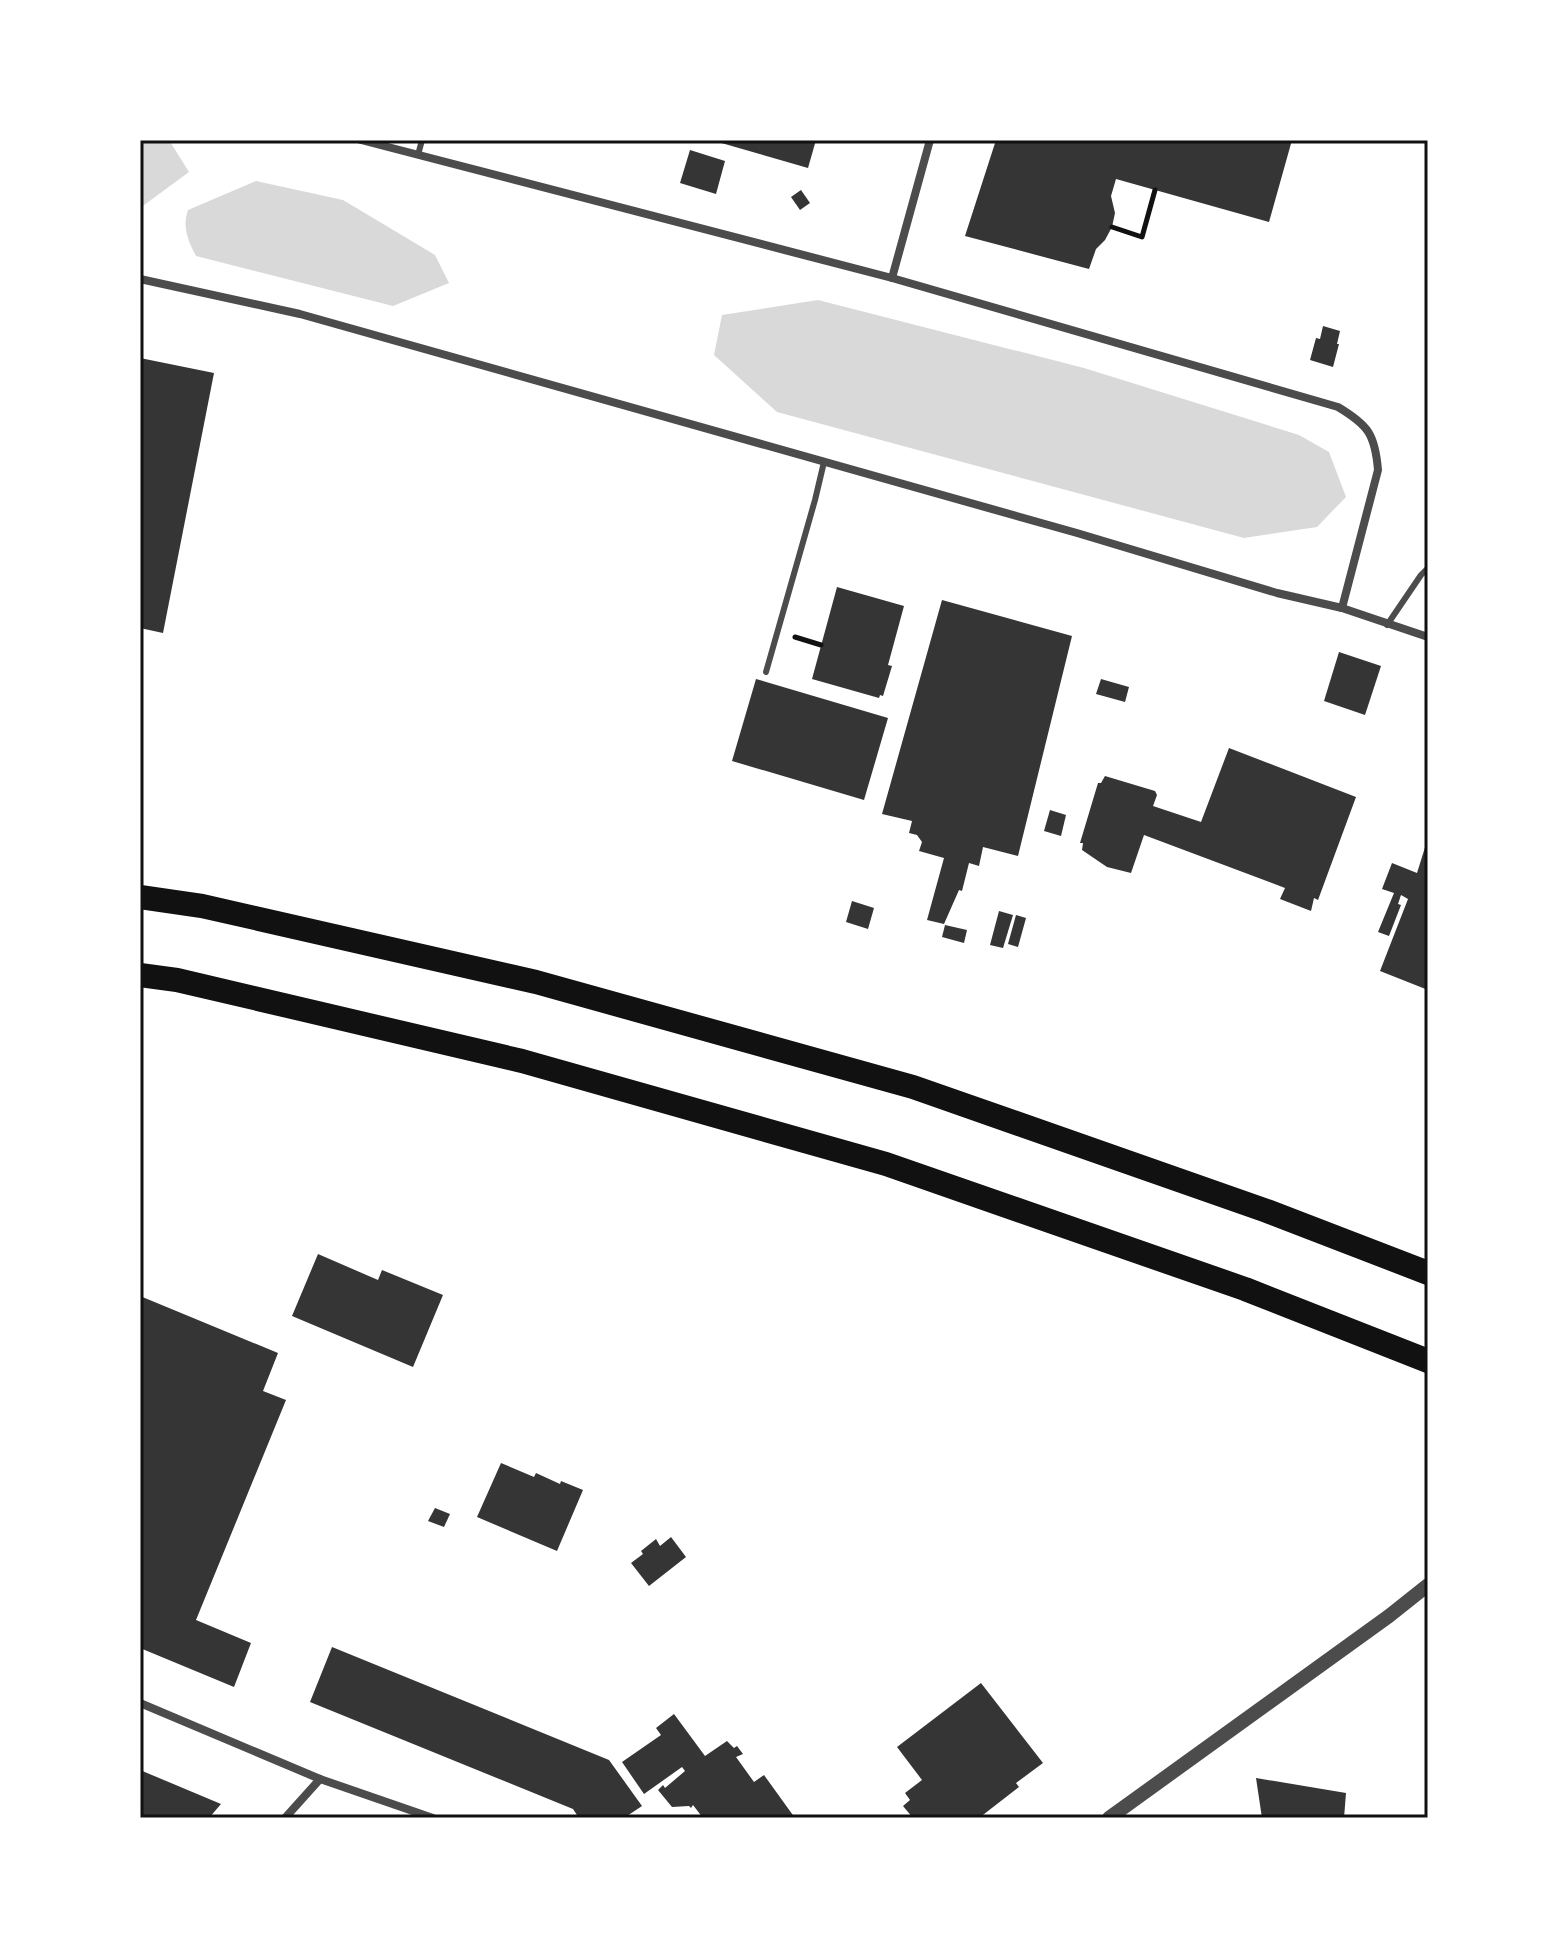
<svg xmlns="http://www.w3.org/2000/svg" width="1568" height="1958" font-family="'Noto Sans',sans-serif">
<rect width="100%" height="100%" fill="#fff"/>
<g fill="#d9d9d9">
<path d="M140 140H169L189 172 140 208Z"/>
<path d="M256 181 343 200 435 255 449 283 393 306 196 256C188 241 182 226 188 210Z"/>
<path d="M818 300 1084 368 1299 435 1329 452 1346 497 1317 527 1244 538 777 412 714 355 722 315Z"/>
</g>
<g fill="#353535">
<path d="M711 140H816L808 168Z"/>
<path d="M996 140H1292L1269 222 1116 179 1111 196 1115 213 1112 227 1105 240 1096 249 1089 269 965 236Z"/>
<path d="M690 150 725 161 716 194 680 183Z"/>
<path d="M801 190 810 203 800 210 791 197Z"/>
<path d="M1323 326 1340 331 1337 344H1339L1333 367 1310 360 1316 338 1320 339Z"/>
<path d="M140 358 214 373 163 633 140 628Z"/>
<path d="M837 587 904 606 888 665 892 666 883 696 880 695 879 698 812 679Z"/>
<path d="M942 600 1072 636 1018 856 983 847 979 866 969 863 962 891 959 890 944 924 927 920 944 858 919 851 922 842 917 835 909 833 912 821 882 814Z"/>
<path d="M1339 652 1381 666 1365 715 1324 701Z"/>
<path d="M756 679 888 718 864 800 732 761Z"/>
<path d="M1101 679 1129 687 1125 702 1096 694Z"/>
<path d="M1229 748 1356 797 1318 900 1314 898 1311 911 1280 899 1285 888 1144 835 1131 873 1107 867 1082 850 1083 843H1080L1098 783H1101L1105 776 1155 791 1157 795 1153 806 1201 822Z"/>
<path d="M1050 810 1066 815 1061 836 1044 831Z"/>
<path d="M1427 841H1428V990L1380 971 1408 899 1401 895 1398 904 1401 905 1389 936 1378 932 1394 893 1382 889 1392 863 1417 873Z"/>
<path d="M852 901 874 908 868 929 846 922Z"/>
<path d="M999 911 1013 915 1003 948 990 945Z"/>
<path d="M1016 915 1026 918 1018 947 1008 944Z"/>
<path d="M945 925 967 930 964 943 942 937Z"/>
<path d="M318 1254 378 1280 382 1270 443 1295 413 1367 292 1316Z"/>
<path d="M140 1296 278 1353 263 1391 286 1400 196 1620 251 1643 234 1687 140 1648Z"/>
<path d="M501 1463 534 1477 536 1473 560 1484 561 1481 583 1490 557 1551 477 1517Z"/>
<path d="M435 1508 450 1514 444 1527 428 1521Z"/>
<path d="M671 1537 686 1557 649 1586 631 1563 643 1554 641 1551 656 1539 660 1546Z"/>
<path d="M332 1647 609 1760 642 1806 624 1818H579L573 1809 310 1702Z"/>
<path d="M981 1683 1043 1763 1016 1783 1019 1787 979 1818H913L903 1806 910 1800 905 1793 922 1780 897 1747Z"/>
<path d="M674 1714 705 1756 727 1741 734 1748 737 1746 743 1754 736 1757 754 1782 764 1775 795 1818H703L693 1805 691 1808 689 1806 672 1807 658 1790 663 1785 665 1788 685 1771 682 1767 644 1794 622 1762 661 1735 656 1728Z"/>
<path d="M140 1770 221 1804 209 1818H140Z"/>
<path d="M1256 1778 1346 1793 1344 1818H1262Z"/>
</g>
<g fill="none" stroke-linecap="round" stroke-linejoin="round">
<g stroke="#111" stroke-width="5">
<path d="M1112 227 1142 237 1155 190"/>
<path d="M795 637 821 645"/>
</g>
<g stroke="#4c4c4c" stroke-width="6">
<path d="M418 155 422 140"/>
<path d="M1387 625 1421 575 1428 568"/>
<path d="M766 672 815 500 824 462"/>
</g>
<g stroke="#4c4c4c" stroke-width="8">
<path d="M361 140 892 278 1338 407C1368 425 1375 434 1378 470L1342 608"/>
<path d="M892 278 930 140"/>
<path d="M140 279 300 314 1077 533 1277 593 1342 608 1428 637"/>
<path d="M140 1703 320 1779 433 1818"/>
<path d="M285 1818 320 1779"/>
</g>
<path stroke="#4c4c4c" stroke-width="14" d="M1109 1818 1389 1616 1428 1585"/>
<g stroke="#111" stroke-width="24">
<path d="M140 897 202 906 536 982 913 1087 1267 1211 1428 1273"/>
<path d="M140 975 177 980 522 1061 886 1164 1245 1289 1428 1361"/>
</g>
</g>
<rect width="1568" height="1958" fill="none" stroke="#ffffff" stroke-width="284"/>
<rect x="142" y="142" width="1284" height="1674" fill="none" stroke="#111" stroke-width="3"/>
</svg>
